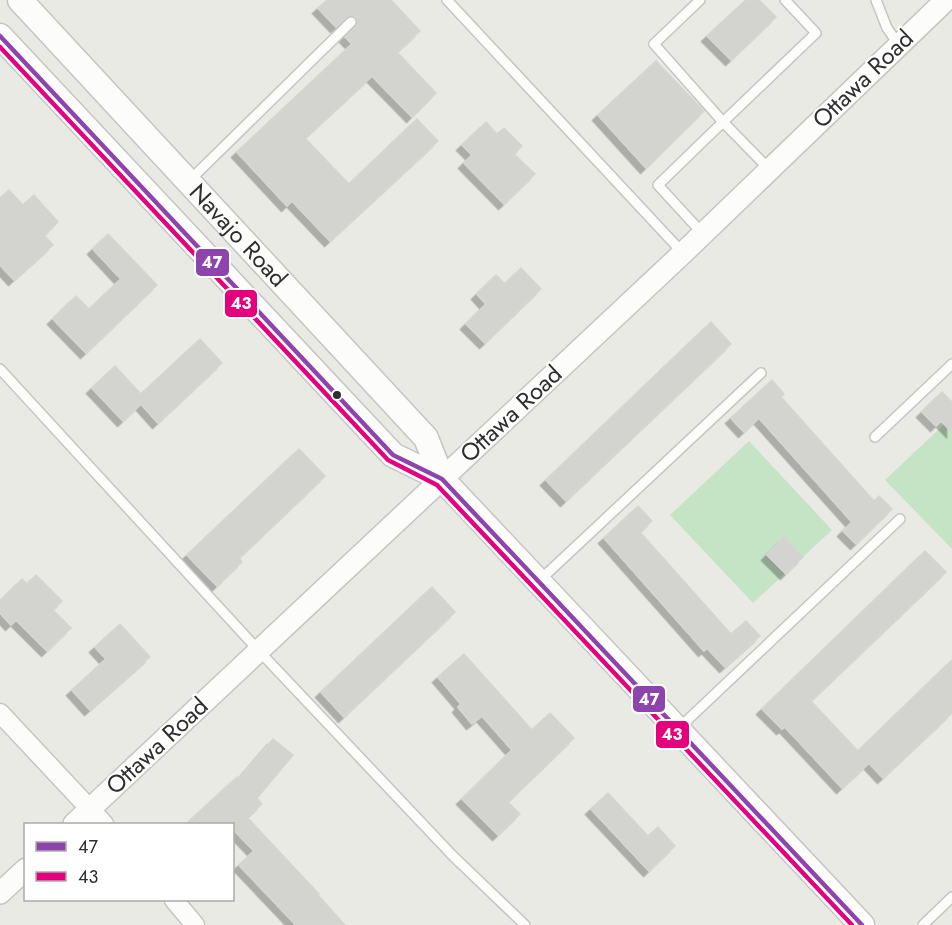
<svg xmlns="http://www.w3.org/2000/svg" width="952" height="925" font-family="Jost,sans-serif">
<defs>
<filter id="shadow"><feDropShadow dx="-5.5" dy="5.5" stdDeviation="0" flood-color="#0004"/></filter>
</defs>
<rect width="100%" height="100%" fill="#eaeae5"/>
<g fill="#c5e3c5">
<path d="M952 417V549L885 480Z"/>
<path d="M749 441 832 530 753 603 670 515Z"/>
</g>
<g fill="#d3d3d0" stroke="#d5d6d1" stroke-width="1.5" filter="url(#shadow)">
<path d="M327 0H391L420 31 397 52 436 93 412 117 372 76 305 138 349 184 417 119 438 141 330 241 292 201 287 206 237 152 352 44 345 37 357 24 356 18 349 16 336 27 318 8Z"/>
<path d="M746 0H759L776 17 731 60 707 36Z"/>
<path d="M656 61 704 111 646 168 598 115Z"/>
<path d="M486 122 497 134 504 128 522 146 514 154 535 174 504 204 464 163 472 155 462 145Z"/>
<path d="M9 190 23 205 34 195 58 222 44 235 53 245 14 280 0 265V198Z"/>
<path d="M108 234 157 285 86 353 53 319 76 296 89 309 121 279 93 249Z"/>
<path d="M521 268 541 289 485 343 466 324 486 304 477 294 496 275 505 284Z"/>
<path d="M711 322 731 344 566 501 546 480Z"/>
<path d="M200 339 222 363 158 423 141 404 123 421 92 388 115 366 141 394Z"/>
<path d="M772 380 784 394 781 397 874 501 879 496 892 509 856 544 843 531 852 522 759 418 744 432 731 418Z"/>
<path d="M942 392 952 402V432L941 421 936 426 922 412Z"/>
<path d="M299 449 325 476 239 558 242 562 217 586 187 555Z"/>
<path d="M638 506 652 521 640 532 731 634 746 621 760 636 725 667 707 648 704 651 604 538Z"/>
<path d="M784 537 803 557 786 574 767 555Z"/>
<path d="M925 551 946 572 811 701 858 751 952 660V713L883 778 869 763 842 788 785 727 782 729 762 709Z"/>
<path d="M36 575 62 601 53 610 71 628 47 651 16 620 11 625 0 613V601L22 579 27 584Z"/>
<path d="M432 587 455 612 344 717 321 692Z"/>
<path d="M120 624 150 657 90 710 72 690 106 659 95 647Z"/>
<path d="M464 654 532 730 550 713 574 738 508 802 520 814 498 835 462 799 512 750 482 716 472 724 458 707 461 704 438 677Z"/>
<path d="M273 739 293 755 257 798 262 804 247 817 319 894 318 895 345 925H296L239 865 254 851 232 828V825H185L237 777 239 779Z"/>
<path d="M608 793 648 836 658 827 675 846 649 871 591 809Z"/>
</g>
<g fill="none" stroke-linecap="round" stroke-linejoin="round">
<defs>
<g id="service">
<path d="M447 0 683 253"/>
<path d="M700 0 654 44 723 122 816 33 785 0"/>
<path d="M876 0 887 28 899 45"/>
<path d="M189 181 351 22"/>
<path d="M702 233 658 185 723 122 769 169"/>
<path d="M0 369 259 651 453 856 525 925"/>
<path d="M875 437 952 364"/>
<path d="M539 581 761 373"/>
<path d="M678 729 900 519"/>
<path d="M923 925 952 897"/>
</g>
<g id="minor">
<path d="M0 713 104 824"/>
<path d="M174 900 195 925"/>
</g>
<g id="tertiary">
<path d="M74 824 683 253 946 0"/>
<path d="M0 893 26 869"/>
</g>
<g id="secondary">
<path id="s1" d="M20 0 426 438 442 479"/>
<path d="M0 36 393 455 442 479 862 925"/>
</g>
</defs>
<use href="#service" stroke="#c6c5c5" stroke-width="12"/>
<use href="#minor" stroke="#c6c5c5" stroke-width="21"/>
<use href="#tertiary" stroke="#c6c5c5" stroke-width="24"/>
<use href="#secondary" stroke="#c6c5c5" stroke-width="27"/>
<use href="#service" stroke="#fcfcfb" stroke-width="9"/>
<use href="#minor" stroke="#fcfcfb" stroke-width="18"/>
<use href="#tertiary" stroke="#fcfcfb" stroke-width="21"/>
<use href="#secondary" stroke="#fcfcfb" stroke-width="24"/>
<defs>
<path id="bus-1" d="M0 36 393 455 442 479 862 925"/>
<path id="bus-2" d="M0 47 388 460 437 485 852 925"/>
</defs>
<use href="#bus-1" stroke="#fff" stroke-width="9"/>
<use href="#bus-2" stroke="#fff" stroke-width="9"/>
<use href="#bus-1" stroke="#8e44ad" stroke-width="4.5"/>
<use href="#bus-2" stroke="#e5007d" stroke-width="4.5"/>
</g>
<circle fill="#2e2e2e" stroke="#fff" stroke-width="2" cx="337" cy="395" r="5"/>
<g text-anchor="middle" stroke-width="4.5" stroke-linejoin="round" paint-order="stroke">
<g font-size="24" fill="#2e2e2e" stroke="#fff">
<text transform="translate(863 79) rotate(-44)" y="8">Ottawa Road</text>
<text dy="8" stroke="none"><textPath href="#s1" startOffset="321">Navajo Road</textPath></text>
<text transform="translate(511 414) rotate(-43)" y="8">Ottawa Road</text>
<text transform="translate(157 746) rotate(-43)" y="8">Ottawa Road</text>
</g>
</g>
<g stroke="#fff" stroke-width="2">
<rect x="195" y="248" width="35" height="29" rx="6" fill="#8e44ad"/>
<rect x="224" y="289" width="34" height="29" rx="6" fill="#e5007d"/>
<rect x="632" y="685" width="34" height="28" rx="6" fill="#8e44ad"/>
<rect x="655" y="720" width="35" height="29" rx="6" fill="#e5007d"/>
</g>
<g font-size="16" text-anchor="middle" font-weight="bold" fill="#fff">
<text x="212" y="268">47</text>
<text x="241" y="309">43</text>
<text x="649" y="705">47</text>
<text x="672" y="740">43</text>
</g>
<rect x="24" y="823" width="210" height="78" fill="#ffffff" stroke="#ababab" stroke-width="1.5"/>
<rect x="36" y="842" width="30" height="9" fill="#8e44ad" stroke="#ababab" stroke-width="1.5"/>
<text x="78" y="853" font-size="18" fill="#2e2e2e">47</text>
<rect x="36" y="872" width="30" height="9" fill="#e5007d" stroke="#ababab" stroke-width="1.5"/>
<text x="78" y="883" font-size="18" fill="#2e2e2e">43</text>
</svg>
